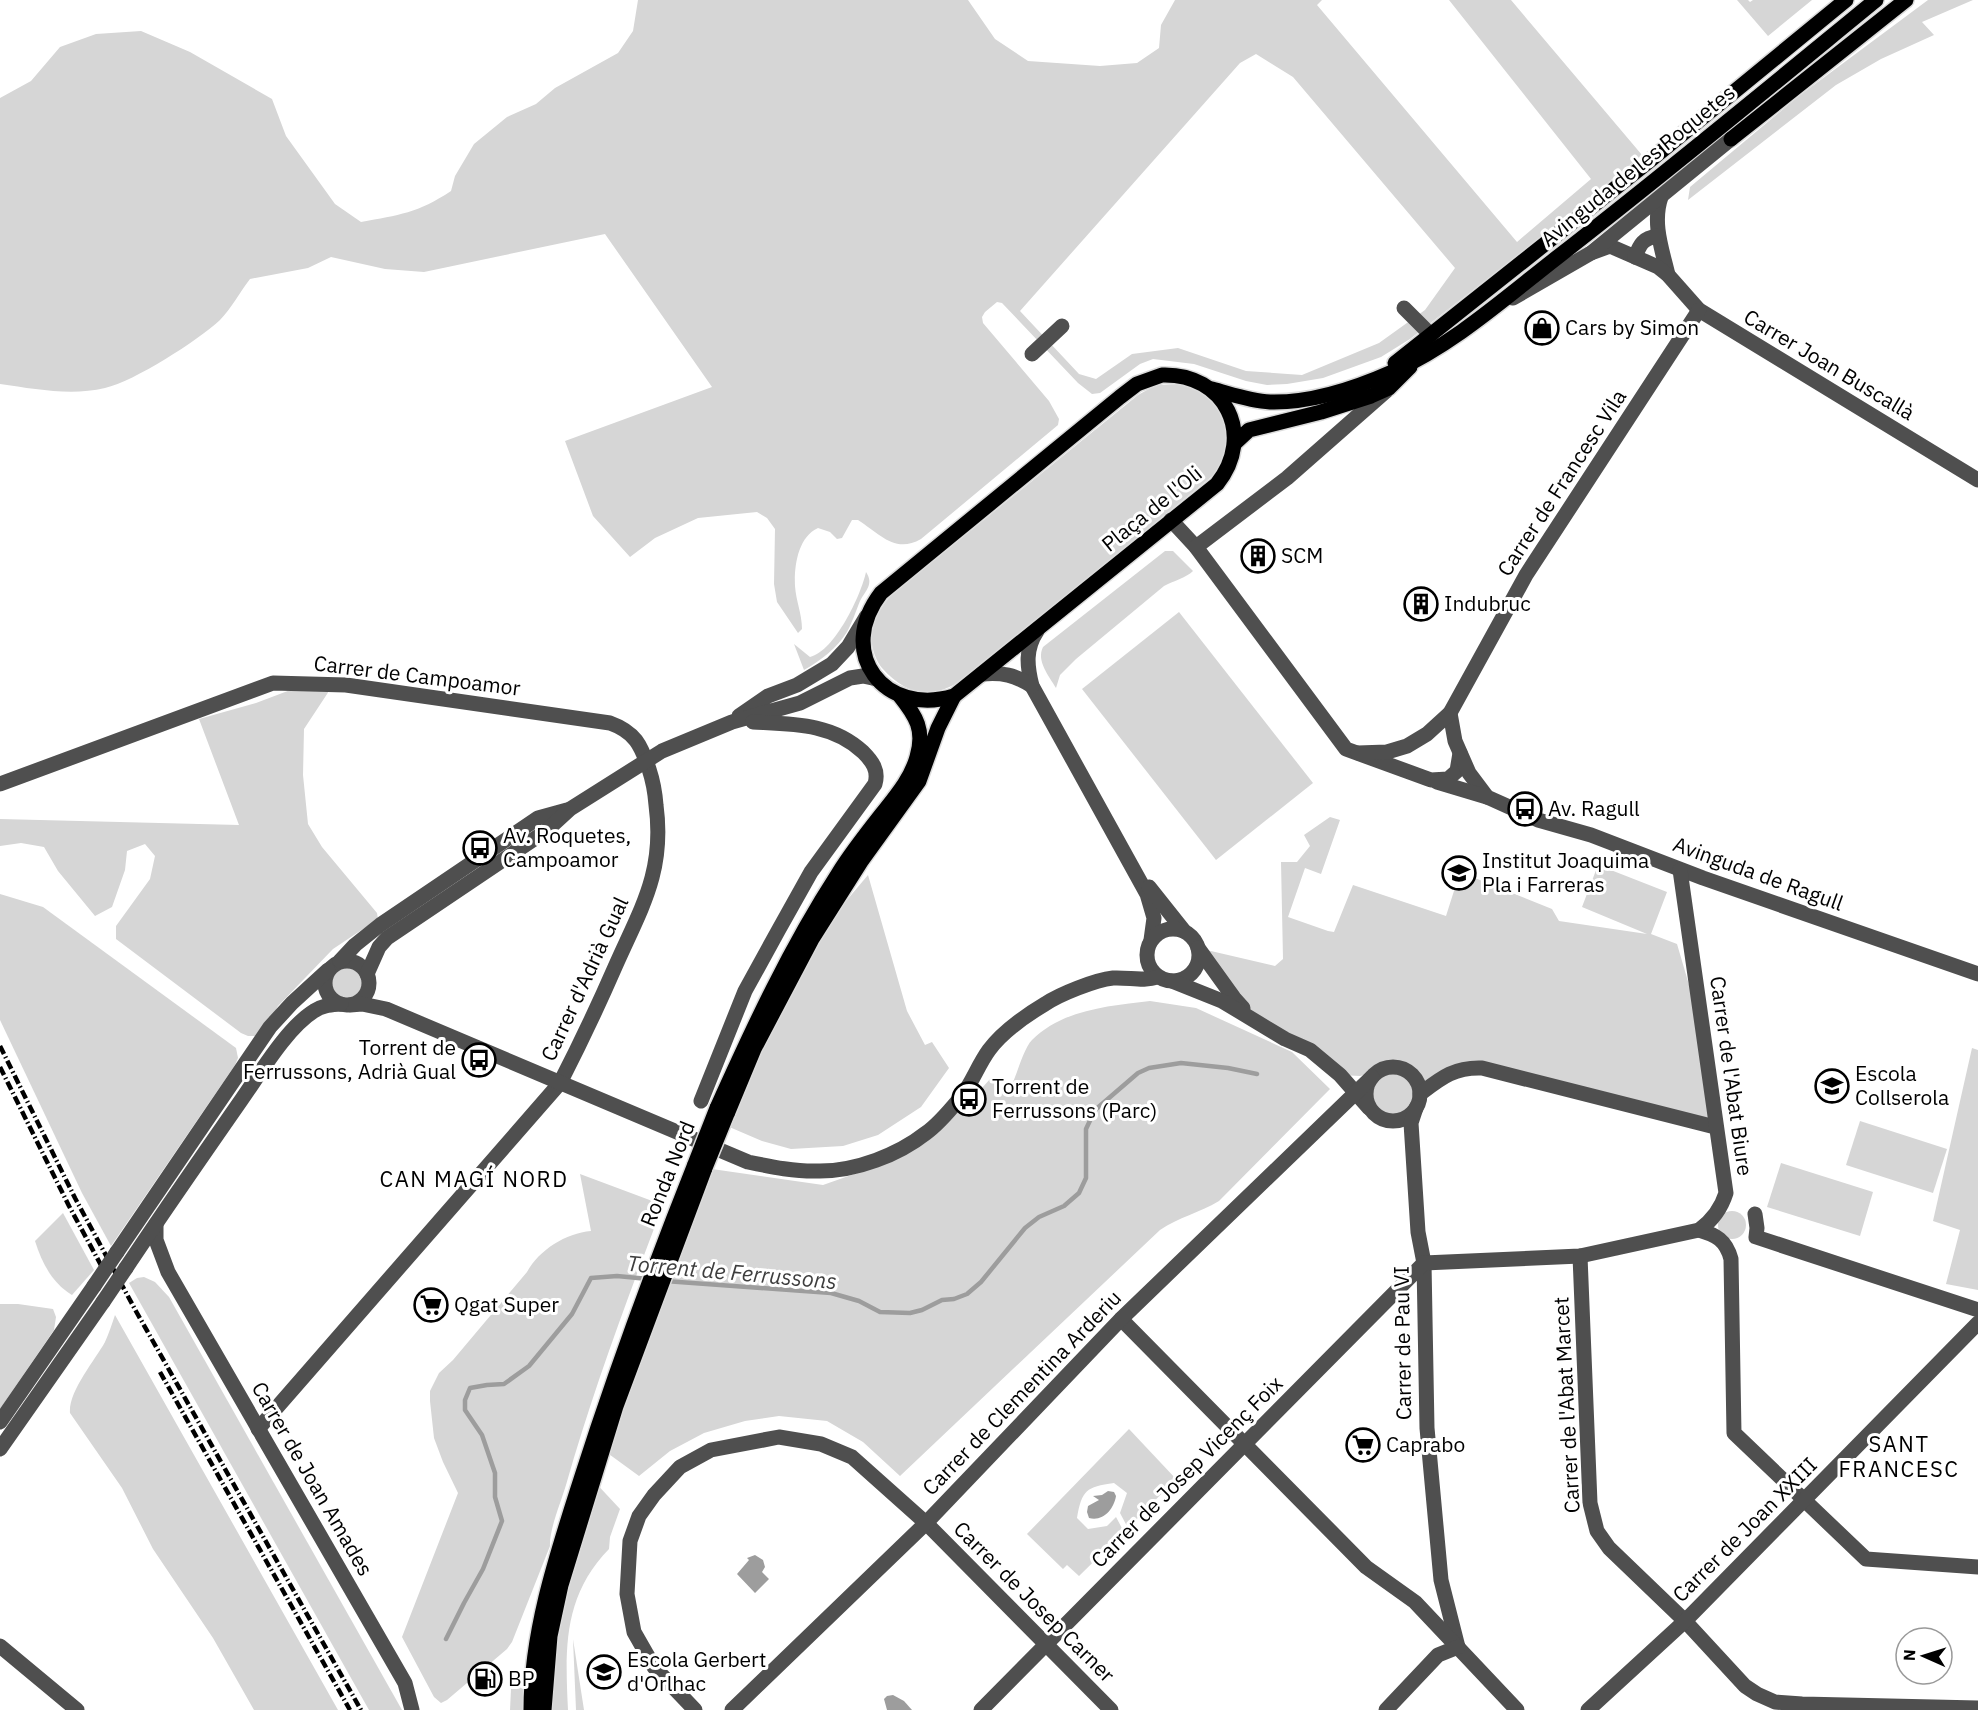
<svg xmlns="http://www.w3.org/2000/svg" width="1978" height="1710" font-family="'IBM Plex Sans',sans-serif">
<rect width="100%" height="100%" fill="#fff"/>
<g fill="#d6d6d6" fill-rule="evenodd">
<path d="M638 0H968L995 39 1028 61 1100 66 1137 63 1159 48 1161 25 1175 0H1322L1317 5 1517 242 1591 179 1449 0H1511L1642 155 1523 251 1410 339 1381 357 1323 378 1287 384 1267 385 1246 381 1194 364 1153 359 1140 364 1100 393 1092 394 1078 383 1002 303 997 302 985 312 982 317 983 323 1049 401 1059 419 1058 425 921 539C895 554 880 534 858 520H852L842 538 837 539 830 532 818 528C798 537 794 566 795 586 796 601 802 614 802 629L798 633 777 602 774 584 775 529 767 518 757 512 698 518 655 538 630 557 593 516 565 441 712 387 605 234 424 272 385 269 331 257 308 268 250 279C240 292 231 309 220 320 197 341 135 381 105 388 71 396 35 389 0 384V98L31 81 60 47 96 34 141 31 190 52 272 99 286 136 335 204 361 222C399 215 418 213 451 191L455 176 474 144 507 117 536 104 555 88 618 53 633 31ZM1256 54 1293 77 1455 268 1425 310 1379 343 1302 375 1246 371 1178 348 1132 354 1096 379 1079 374 1020 311 1240 63Z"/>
<path d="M1737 0H1748L1750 2 1753 0H1812L1768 36Z"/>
<path d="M1928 0H1973L1922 22 1934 35 1881 59 1836 85 1688 200 1690 187 1799 96Z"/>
<path d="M1181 384C1188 386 1197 388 1204 392 1207 394 1211 399 1214 402 1233 424 1229 450 1216 473L964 679C932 700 907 696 882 668 875 660 870 644 872 633 874 618 881 608 890 596L1138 395 1156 385Z"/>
<path d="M1165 551H1173L1193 571C1186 578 1173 581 1164 586L1076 659 1060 675 1056 688C1049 676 1036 661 1043 647Z"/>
<path d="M866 572C874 584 866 590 860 601 856 611 852 623 847 632 837 648 820 661 804 670L794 644 810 657C835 651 861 595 866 572Z"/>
<path d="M1179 612 1313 783 1216 860 1082 689Z"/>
<path d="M331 688 304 729 303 775 308 824 322 847 377 913 378 919 333 949 278 1006 268 1024 258 1036H248L241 1033 116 939V926L150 879 155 856 145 844 127 851 125 870 112 907 95 916 58 871 44 847 21 843 0 846V819L239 825 199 719 256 703 293 689Z"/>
<path d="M1330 817 1340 820 1321 874 1305 868 1288 917 1328 931 1334 932 1353 885 1446 916 1460 872 1552 909 1559 921 1647 934 1582 907 1598 865 1667 892 1651 934 1677 944 1702 1029 1715 1127 1482 1068 1419 1087 1414 1077 1399 1067 1384 1068 1376 1072 1360 1076 1340 1075 1259 1022 1198 948 1275 966 1283 959 1281 862H1297L1310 846 1304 835Z"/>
<path d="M868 875 907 1011 925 1045 932 1042 949 1068 921 1107 878 1135 843 1146 791 1149 762 1141 727 1126 777 1015 836 913Z"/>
<path d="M0 894 43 907 236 1048 238 1058 235 1065 111 1246 82 1193 0 1020Z"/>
<circle cx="347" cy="983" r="15"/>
<path d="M1150 1001 1196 1008 1292 1052 1330 1089 1219 1201C1199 1213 1179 1217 1160 1230L900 1476 863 1442 827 1421 779 1416 745 1421 704 1433 670 1451 639 1476 602 1449 705 1168 823 1185 894 1160 925 1143 974 1097 990 1079 1013 1082C1018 1071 1024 1048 1032 1040 1063 1009 1110 1006 1150 1001Z"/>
<path d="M1972 1048 1978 1050V1290L1946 1284 1960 1230 1933 1221Z"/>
<circle cx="1394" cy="1094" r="21"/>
<path d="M1860 1121 1947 1149 1933 1193 1846 1165Z"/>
<path d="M1781 1163 1873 1192 1860 1236 1767 1207Z"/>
<path d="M580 1174 663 1205C628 1297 593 1390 566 1485 561 1502 549 1530 550 1546L512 1642 507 1649 447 1700 441 1703 434 1697 402 1637 458 1493 443 1462 434 1438 430 1401V1391L439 1373 453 1360 527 1272C539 1250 566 1233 591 1231Z"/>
<circle cx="1732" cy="1225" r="14"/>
<path d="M63 1213 94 1270 72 1295C52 1283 42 1263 35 1241Z"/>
<path d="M144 1277 155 1282 169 1297 402 1710H369L129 1283 137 1278Z"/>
<path d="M0 1304H18L53 1309 56 1317 54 1330 0 1409Z"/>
<path d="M115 1315 338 1710H254L213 1638 153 1549 122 1488 70 1413C68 1392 95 1360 105 1342 109 1333 112 1324 115 1315Z"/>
<path d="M1129 1429 1176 1479 1128 1528 1120 1513 1127 1493 1114 1483C1086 1487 1082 1490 1077 1518L1088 1529 1107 1526 1116 1517 1124 1532 1079 1576 1067 1565 1063 1569 1027 1534Z"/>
<path d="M592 1479 620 1509 610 1537 609 1549C563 1596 565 1649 568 1710H544L545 1682Z"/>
<path d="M573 1639 584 1710H576Z"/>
<path d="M528 1678 526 1710H510L511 1689Z"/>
</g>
<g fill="#9d9d9d">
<path d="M1108 1491 1114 1492 1116 1496C1114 1509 1103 1522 1089 1518L1087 1512 1088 1506 1099 1500 1093 1496 1102 1495Z"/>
<path d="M755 1555 763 1560 765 1567 762 1572 769 1579 755 1593 737 1574 749 1560 747 1558Z"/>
<path d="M893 1695 904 1701 912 1710H887L884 1699 887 1696Z"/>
</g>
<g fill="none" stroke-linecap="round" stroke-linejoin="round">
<g stroke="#9d9d9d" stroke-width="4.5">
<path d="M665 1281 831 1293 859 1301 880 1312 910 1313 922 1310 942 1300 954 1299 967 1294 981 1282 1025 1228 1039 1217 1064 1206 1079 1193 1086 1178V1129L1095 1110 1138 1073 1149 1068 1181 1063 1228 1068 1257 1074"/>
<path d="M446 1639 464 1603 483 1569 502 1521 495 1497V1473L482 1435 465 1410V1400L470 1388 487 1385 504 1384 529 1366 572 1314 591 1278 617 1276 648 1279"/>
</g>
<defs>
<g id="major">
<path d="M1731 139 1906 0"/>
<path d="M1395 363 1652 159 1846 0"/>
<path d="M1162 375C1225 373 1256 435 1217 484L954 696C884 717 835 653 881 593L1120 397 1137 384Z"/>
<path d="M1212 389C1231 394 1250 401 1270 402 1310 403 1356 388 1392 372 1453 345 1506 297 1559 256 1666 173 1771 86 1876 0"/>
<path d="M1235 443 1249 430 1321 412 1371 396 1389 388 1410 367"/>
<path d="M717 1108C753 1028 790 948 838 874 851 853 866 834 881 815 895 797 911 779 917 757 925 730 916 716 900 696"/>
<path d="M727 1114 754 1049 812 939 862 860 919 781 938 728 954 696"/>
<path d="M531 1710C531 1630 558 1551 582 1476 616 1370 654 1267 695 1164"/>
<path d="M544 1710 550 1636 561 1585 616 1406 705 1168"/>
</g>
</defs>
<use href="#major" stroke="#dbdbdb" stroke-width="18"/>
<g stroke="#4f4f4f" stroke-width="15">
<path d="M1661 197C1652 223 1662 249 1668 275"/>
<path d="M1591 253 1610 246 1658 267 1668 275 1699 310 1978 480"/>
<path d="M1635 257C1640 244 1643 238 1658 236"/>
<path d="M1513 298 1591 253 1731 139"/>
<path d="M1404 308 1431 335"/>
<path d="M1032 354 1062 326"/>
<path d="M1171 520 1196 547 1346 749 1431 780 1448 779 1457 771 1460 753"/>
<path d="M1196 547 1287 478 1386 391"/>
<path d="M1037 631C1025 649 1027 666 1032 686L1147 894 1154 918 1151 940"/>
<path d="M982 674C1002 672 1015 675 1032 686"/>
<path d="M1450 713 1455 741 1469 773 1487 797 1538 820 1591 835 1703 878 1978 974"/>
<path d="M739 716 768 696 797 685 832 664 848 647 866 617"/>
<path d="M1358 753 1387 752 1407 746 1427 734 1450 713 1526 575 1699 310"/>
<path d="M1437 782 1487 797"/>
<path d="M0 784 273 683 346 685 610 723C635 732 641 745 649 769 653 781 655 792 656 805 665 872 641 908 615 967 598 1006 580 1044 560 1083L258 1429"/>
<path d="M1149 887 1184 931"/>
<circle cx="1173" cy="955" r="26"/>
<path d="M1198 948 1234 998 1243 1008"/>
<circle cx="347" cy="983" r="22"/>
<path d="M340 961 355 945 380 925 538 818 567 810"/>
<path d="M367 974 379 947 387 938 546 831 570 809 662 751 732 722 800 703 850 678 863 676 877 679"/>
<path d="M1172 981 1222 1001 1285 1039 1310 1050 1340 1075 1369 1108"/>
<path d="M350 1005 362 1004 386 1009 748 1162C772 1167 796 1172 820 1171 856 1171 898 1155 926 1133 939 1124 951 1109 961 1097 972 1083 978 1065 989 1050 1003 1031 1025 1016 1045 1004 1060 994 1095 980 1113 978 1129 977 1143 982 1158 977"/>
<circle cx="1393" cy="1094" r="27"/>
<path d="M1420 1094C1441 1078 1454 1067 1482 1068L1715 1127"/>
<path d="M701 1101 745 991 778 931 811 872 875 784C879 770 872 761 863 752 832 723 792 724 753 722"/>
<path d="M1416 1108 1411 1123 1418 1232 1424 1263 1427 1428 1441 1580 1458 1647"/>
<path d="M1755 1214 1757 1228 1756 1237 1978 1310"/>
<path d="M156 1224V1240L168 1272 405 1683 412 1710"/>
<path d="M1699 1230C1716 1235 1726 1240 1731 1259L1734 1433 1866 1559 1978 1567"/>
<path d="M117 1252 270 1027 292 1003 328 970"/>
<path d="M1580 1256 1590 1503 1597 1531 1609 1548 1685 1621 1745 1686 1757 1694 1775 1702 1802 1704 1978 1708"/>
<path d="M126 1268C164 1211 203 1155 242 1099 261 1072 287 1028 314 1011 323 1005 331 1005 341 1004"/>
<path d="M1121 1319 1366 1567 1415 1602 1517 1710"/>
<path d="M0 1422 94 1286"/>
<path d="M0 1449 103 1302"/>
<path d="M0 1646 77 1710"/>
<path d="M695 1710 654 1667 634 1632 627 1594 630 1541 639 1516 654 1495 680 1467 711 1450 779 1437 821 1444 852 1457 926 1523 1111 1710"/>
<path d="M732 1710 926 1523 1121 1319 1372 1077"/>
<path d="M981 1710 1424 1263 1580 1256 1699 1230C1713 1220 1721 1209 1726 1193L1680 870"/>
<path d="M1386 1710 1438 1655 1458 1647"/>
<path d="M1588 1710 1685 1621 1978 1323"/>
</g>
<use href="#major" stroke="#000" stroke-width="15"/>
<g stroke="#000" stroke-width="4.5" stroke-dasharray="9 3 1.5 3" stroke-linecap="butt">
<path d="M0 1046 75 1198 137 1313 361 1710"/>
<path d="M0 1067 69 1206 102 1267"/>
<path d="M160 1372 350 1710"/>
</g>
<defs>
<g id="major-bridge">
<path d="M695 1164 717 1108"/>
<path d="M705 1168 727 1114"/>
</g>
</defs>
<use href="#major-bridge" stroke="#dbdbdb" stroke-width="18" stroke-linecap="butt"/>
<g stroke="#4f4f4f" stroke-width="15">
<path d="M94 1286 117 1252"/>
<path d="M103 1302 126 1268"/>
</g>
<use href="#major-bridge" stroke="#000" stroke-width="15"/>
</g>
<defs>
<symbol id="shop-ring" viewBox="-11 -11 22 22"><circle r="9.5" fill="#fff" stroke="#000" stroke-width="1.5"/><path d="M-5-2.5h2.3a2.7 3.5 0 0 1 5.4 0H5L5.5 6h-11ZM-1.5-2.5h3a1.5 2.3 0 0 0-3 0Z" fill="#000"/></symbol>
<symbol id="building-ring" viewBox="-11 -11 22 22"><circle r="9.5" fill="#fff" stroke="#000" stroke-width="1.5"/><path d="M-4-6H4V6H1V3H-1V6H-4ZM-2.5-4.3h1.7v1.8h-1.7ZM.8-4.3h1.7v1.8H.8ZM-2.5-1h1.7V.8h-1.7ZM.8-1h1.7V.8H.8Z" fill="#000"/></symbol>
<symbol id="bus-ring" viewBox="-11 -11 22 22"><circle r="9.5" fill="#fff" stroke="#000" stroke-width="1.5"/><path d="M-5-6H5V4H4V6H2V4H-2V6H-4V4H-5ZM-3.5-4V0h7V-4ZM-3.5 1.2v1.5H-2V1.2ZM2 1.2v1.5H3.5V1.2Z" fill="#000"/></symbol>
<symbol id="school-ring" viewBox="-11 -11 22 22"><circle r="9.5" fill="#fff" stroke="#000" stroke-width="1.5"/><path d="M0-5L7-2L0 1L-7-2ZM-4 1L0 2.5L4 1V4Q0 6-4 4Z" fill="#000"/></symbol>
<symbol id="supermarket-ring" viewBox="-11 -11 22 22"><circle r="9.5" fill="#fff" stroke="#000" stroke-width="1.5"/><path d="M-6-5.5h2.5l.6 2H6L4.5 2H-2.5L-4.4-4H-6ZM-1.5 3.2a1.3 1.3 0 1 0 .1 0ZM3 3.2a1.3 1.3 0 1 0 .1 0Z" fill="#000"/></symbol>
<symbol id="fuel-ring" viewBox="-11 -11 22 22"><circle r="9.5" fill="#fff" stroke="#000" stroke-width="1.5"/><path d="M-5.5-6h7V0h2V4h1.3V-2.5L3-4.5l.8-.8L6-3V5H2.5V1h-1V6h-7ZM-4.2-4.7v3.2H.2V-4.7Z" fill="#000"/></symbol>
</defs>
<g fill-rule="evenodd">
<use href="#shop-ring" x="1523" y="309" width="38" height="38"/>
<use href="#building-ring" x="1239" y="537" width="38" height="38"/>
<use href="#building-ring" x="1402" y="585" width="38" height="38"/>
<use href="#bus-ring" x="1506" y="790" width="38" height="38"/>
<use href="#bus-ring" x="461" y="829" width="38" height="38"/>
<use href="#school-ring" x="1440" y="854" width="38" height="38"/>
<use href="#bus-ring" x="460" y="1041" width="38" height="38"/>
<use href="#school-ring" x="1813" y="1067" width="38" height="38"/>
<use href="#bus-ring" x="950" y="1080" width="38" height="38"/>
<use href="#supermarket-ring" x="412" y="1286" width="38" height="38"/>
<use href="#supermarket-ring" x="1344" y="1426" width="38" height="38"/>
<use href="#school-ring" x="585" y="1653" width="38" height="38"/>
<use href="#fuel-ring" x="466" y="1660" width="38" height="38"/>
</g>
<g text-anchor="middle" stroke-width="6" stroke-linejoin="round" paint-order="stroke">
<g font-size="21" fill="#000" stroke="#fff">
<text transform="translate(1638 166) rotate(-39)" y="7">Avinguda de les Roquetes</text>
<text transform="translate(1829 365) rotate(31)" y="7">Carrer Joan Buscallà</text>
<text transform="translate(1562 483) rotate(-57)" y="7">Carrer de Francesc Vila</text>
<text transform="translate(1152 509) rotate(-39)" y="7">Plaça de l'Oli</text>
<text transform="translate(417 676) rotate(7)" y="7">Carrer de Campoamor</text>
<text transform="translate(1758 874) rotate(20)" y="7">Avinguda de Ragull</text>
<text transform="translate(585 979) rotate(-65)" y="7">Carrer d'Adrià Gual</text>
<text transform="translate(1731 1076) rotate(82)" y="7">Carrer de l'Abat Biure</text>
<text transform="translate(668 1174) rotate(-68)" y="7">Ronda Nord</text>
<text transform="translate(1403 1343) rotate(-91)" y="7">Carrer de Pau VI</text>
<text transform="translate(1022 1393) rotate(-46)" y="7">Carrer de Clementina Arderiu</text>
<text transform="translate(1567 1405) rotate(-93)" y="7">Carrer de l'Abat Marcet</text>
<text transform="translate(1187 1472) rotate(-45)" y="7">Carrer de Josep Vicenç Foix</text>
<text transform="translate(312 1479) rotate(60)" y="7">Carrer de Joan Amades</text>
<text transform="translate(1745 1530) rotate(-45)" y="7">Carrer de Joan XXIII</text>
<text transform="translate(1034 1602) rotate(45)" y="7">Carrer de Josep Carner</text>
</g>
<g font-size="21" fill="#000" stroke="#fff" text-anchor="start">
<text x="1565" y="335">Cars by Simon</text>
<text x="1281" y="563">SCM</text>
<text x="1444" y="611">Indubruc</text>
<text x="1548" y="816">Av. Ragull</text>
<text x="503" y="843">Av. Roquetes,<tspan x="503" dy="24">Campoamor</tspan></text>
<text x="1482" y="868">Institut Joaquima<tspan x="1482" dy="24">Pla i Farreras</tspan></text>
<text x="456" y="1055" text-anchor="end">Torrent de<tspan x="456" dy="24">Ferrussons, Adrià Gual</tspan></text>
<text x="1855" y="1081">Escola<tspan x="1855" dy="24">Collserola</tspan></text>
<text x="992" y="1094">Torrent de<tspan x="992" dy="24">Ferrussons (Parc)</tspan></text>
<text x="454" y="1312">Qgat Super</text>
<text x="1386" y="1452">Caprabo</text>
<text x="627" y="1667">Escola Gerbert<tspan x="627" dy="24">d'Orlhac</tspan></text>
<text x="508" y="1686">BP</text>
</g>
<g font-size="22" letter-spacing="1.5" fill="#000" stroke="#fff">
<text x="474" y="1187">CAN MAGÍ NORD</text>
<text x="1899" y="1452">SANT<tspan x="1899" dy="25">FRANCESC</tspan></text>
</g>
<g font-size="22" font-style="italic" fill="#3e3e3e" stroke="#fff">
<text transform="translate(732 1272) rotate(5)" y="8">Torrent de Ferrussons</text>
</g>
</g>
<g transform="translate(1924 1656) rotate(273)"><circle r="28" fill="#ffffff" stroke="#999999" stroke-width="1.5"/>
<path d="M0-4.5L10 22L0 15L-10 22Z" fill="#000000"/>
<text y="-9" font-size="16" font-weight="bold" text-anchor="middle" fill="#000000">N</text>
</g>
</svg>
